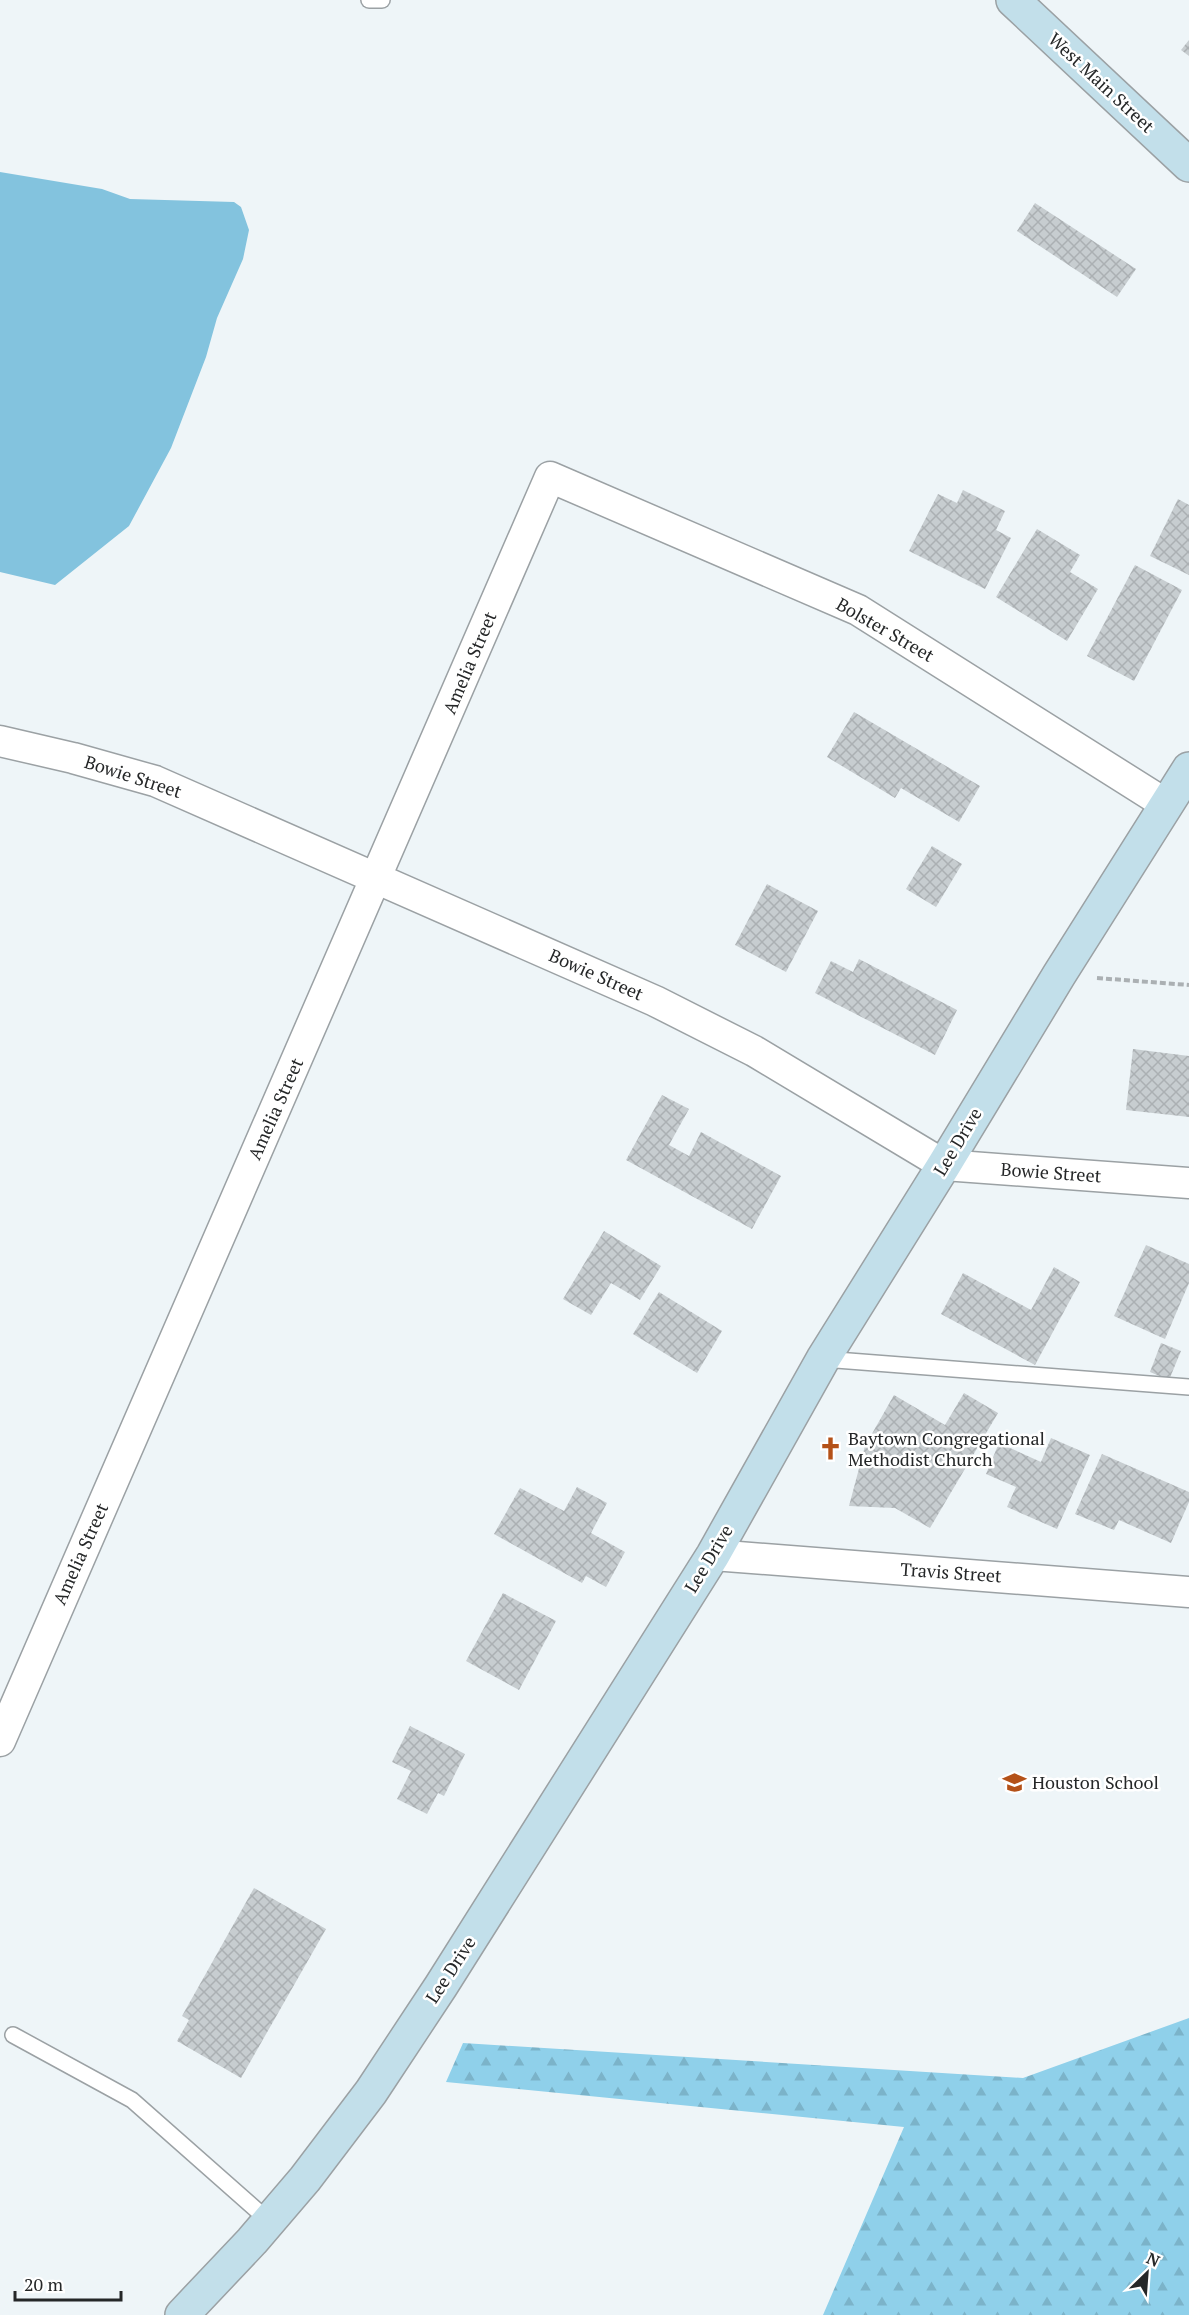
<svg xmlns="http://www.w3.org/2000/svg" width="1189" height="2315" font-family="'PT Serif',serif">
<defs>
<pattern id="forest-firs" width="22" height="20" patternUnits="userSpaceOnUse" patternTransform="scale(1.5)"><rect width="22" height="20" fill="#8fd0ea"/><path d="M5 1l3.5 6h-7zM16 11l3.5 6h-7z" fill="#7bb3c9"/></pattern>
<pattern id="building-cross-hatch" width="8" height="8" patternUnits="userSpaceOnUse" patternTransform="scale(1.5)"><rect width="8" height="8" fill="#c7cdd0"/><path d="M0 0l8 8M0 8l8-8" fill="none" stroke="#abb0b3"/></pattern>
</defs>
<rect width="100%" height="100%" fill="#eef5f8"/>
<path fill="url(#forest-firs)" d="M1189 2018V2315H823L904 2127 446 2082 463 2043 1023 2078Z"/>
<path fill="#83c3de" d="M0 172 102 189 130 199 234 202 241 207 249 230 243 259 217 318 206 357 171 448 129 526 55 585 0 572Z"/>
<g fill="url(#building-cross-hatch)">
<path d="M1189 40V56L1181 50Z"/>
<path d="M1035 203 1136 269 1117 297 1017 231Z"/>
<path d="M963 490 1005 511 996 530 1011 538 985 589 909 551 938 494 957 503Z"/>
<path d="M1178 499 1189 505V575L1150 556Z"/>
<path d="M1037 529 1080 555 1070 572 1098 589 1067 641 996 597Z"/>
<path d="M1135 565 1182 590 1134 681 1087 656Z"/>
<path d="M854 712 980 786 959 822 901 788 895 798 827 757Z"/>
<path d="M932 846 962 864 936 907 906 889Z"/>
<path d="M767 884 818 911 786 972 735 945Z"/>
<path d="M859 959 957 1010 935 1055 815 993 831 961 853 972Z"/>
<path d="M1133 1049 1189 1056V1117L1126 1110Z"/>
<path d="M662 1095 689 1109 669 1145 689 1156 701 1132 781 1176 752 1229 626 1160Z"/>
<path d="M604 1231 661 1266 640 1300 611 1283 591 1315 563 1299Z"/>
<path d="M1146 1245 1189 1264V1283L1165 1339 1114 1316Z"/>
<path d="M1054 1267 1080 1282 1035 1365 941 1314 963 1273 1031 1310Z"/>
<path d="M659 1292 722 1331 697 1373 633 1334Z"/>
<path d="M1161 1343 1181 1351 1169 1380 1150 1372Z"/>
<path d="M964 1393 998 1413 930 1528 895 1508 849 1506 865 1446 894 1395 945 1425Z"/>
<path d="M1051 1438 1090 1455 1057 1529 1007 1507 1016 1487 986 1474 999 1443 1041 1462Z"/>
<path d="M1102 1454 1189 1492V1502L1171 1543 1119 1520 1114 1530 1075 1514Z"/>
<path d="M577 1487 607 1503 591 1533 625 1552 606 1587 586 1576 582 1583 494 1534 520 1488 564 1511Z"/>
<path d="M503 1593 556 1621 519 1690 466 1661Z"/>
<path d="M410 1726 465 1754 444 1796 438 1793 427 1814 397 1799 411 1771 392 1762Z"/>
<path d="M254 1888 326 1929 241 2078 177 2041 189 2020 182 2016Z"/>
</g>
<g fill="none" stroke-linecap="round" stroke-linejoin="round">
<defs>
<g id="service">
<path d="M369 0H382"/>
<path d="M823 1359 1189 1387"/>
<path d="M13 2035 132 2100 269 2221"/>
</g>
<g id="minor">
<path d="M0 741 73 758 155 781 655 1001 754 1051 944 1165 1189 1183"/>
<path d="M713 1555 1189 1592"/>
<path d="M0 1741 550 477 858 610 1167 805"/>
</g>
<g id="secondary">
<path d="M1013 0 1189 165"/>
<path d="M182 2315 252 2241 305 2179 371 2092 441 1986 713 1555 823 1359 944 1165 1059 975 1189 769"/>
</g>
</defs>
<use href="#service" stroke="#9ba1a4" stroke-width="18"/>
<use href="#minor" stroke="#9ba1a4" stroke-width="33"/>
<use href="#secondary" stroke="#9ba1a4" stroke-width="36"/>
<path stroke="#abb0b3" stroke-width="4" stroke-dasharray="6 3" stroke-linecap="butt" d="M1097 978 1189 985"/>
<use href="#service" stroke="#fff" stroke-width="15"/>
<use href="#minor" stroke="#fff" stroke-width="30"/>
<use href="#secondary" stroke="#c2dfea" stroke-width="33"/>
</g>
<defs>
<symbol id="church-bare" viewBox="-9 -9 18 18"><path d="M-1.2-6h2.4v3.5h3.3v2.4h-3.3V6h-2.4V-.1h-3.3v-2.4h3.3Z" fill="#b45118" stroke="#fff" stroke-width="2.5" paint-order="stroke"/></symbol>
<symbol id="school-bare" viewBox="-9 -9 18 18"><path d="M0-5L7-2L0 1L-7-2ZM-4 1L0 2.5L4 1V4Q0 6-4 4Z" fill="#b45118" stroke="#fff" stroke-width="2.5" paint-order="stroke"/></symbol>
</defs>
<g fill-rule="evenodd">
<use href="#church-bare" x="814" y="1432" width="33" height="33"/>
<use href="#school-bare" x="998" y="1766" width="33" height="33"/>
</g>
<g text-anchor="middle" stroke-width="5" stroke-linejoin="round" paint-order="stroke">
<g font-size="18" fill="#252728" stroke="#fff">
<text transform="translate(1101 83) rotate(43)" y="6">West Main Street</text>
<text transform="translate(885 630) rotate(30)" y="6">Bolster Street</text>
<text transform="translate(470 663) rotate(-67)" y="6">Amelia Street</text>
<text transform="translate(133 777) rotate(18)" y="6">Bowie Street</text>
<text transform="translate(596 975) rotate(24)" y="6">Bowie Street</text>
<text transform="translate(276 1109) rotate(-66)" y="6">Amelia Street</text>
<text transform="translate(958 1142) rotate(-59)" y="6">Lee Drive</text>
<text transform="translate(1051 1173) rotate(4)" y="6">Bowie Street</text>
<text transform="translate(81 1554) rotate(-66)" y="6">Amelia Street</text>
<text transform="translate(709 1559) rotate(-59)" y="6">Lee Drive</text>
<text transform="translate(951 1573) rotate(4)" y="6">Travis Street</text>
<text transform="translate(451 1970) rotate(-57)" y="6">Lee Drive</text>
</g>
<g font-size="18" fill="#252728" stroke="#fff" text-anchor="start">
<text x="848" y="1445">Baytown Congregational<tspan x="848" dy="21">Methodist Church</tspan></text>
<text x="1032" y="1789">Houston School</text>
</g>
</g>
<g transform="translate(1147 2273) rotate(25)" stroke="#ffffff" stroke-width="4.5" paint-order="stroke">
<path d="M0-4.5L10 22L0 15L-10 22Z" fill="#252728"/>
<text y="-9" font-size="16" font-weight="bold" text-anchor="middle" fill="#252728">N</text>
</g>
<path d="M15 2291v9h106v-9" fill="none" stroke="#252728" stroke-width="3"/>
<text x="24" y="2291" font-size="18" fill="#252728" stroke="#ffffff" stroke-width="4.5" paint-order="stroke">20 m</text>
</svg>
